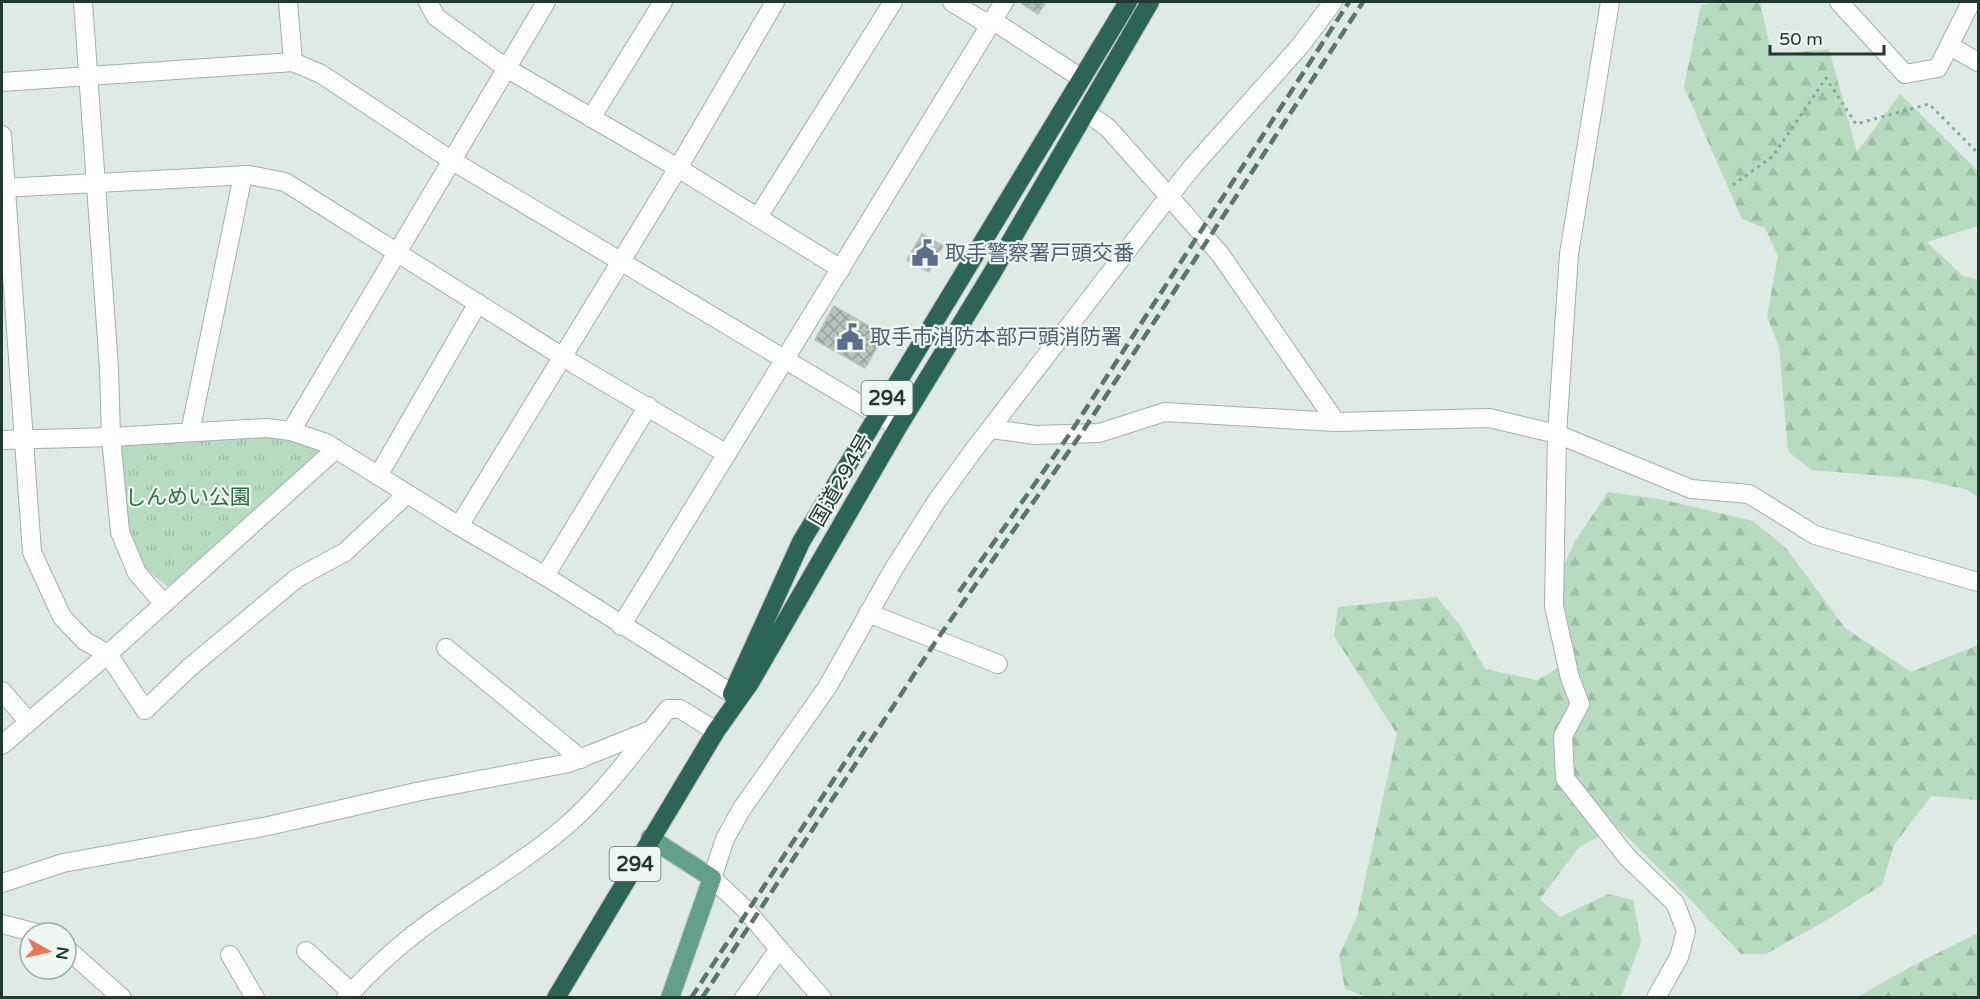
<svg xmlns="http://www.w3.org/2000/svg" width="1980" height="999" font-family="'Varela Round','Noto Sans JP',sans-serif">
<defs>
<pattern id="forest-firs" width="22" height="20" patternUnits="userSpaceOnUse" patternTransform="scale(1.5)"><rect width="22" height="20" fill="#b7dbbf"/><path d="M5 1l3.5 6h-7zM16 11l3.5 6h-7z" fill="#9dbda5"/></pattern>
<pattern id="park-tufts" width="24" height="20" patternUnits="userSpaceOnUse" patternTransform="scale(1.5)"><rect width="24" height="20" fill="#b7dbbf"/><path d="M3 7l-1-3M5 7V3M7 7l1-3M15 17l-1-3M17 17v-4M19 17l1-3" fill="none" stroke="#9dbda5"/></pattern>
<pattern id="building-cross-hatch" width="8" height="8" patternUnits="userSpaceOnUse" patternTransform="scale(1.5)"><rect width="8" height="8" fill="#b4c4bd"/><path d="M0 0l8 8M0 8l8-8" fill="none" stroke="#92a09a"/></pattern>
</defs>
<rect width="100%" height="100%" fill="#deeae4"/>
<g fill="url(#forest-firs)">
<path d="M1722 2H1760L1772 55 1829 49 1857 152 1900 94 1978 171V226L1927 242 1963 276 1978 280V497L1968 490 1920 479 1811 470 1788 451 1779 347 1767 316 1778 256 1765 228 1742 219 1684 87 1701 5Z"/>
<path d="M1608 492 1660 499 1753 521 1785 547 1845 628 1911 672 1978 645V800L1931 796 1894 845 1882 885 1825 921 1766 954H1741L1688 897 1617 827 1579 847 1540 899 1560 917 1608 894 1633 900 1641 941 1621 997H1368L1345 989 1339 956 1357 917 1397 734 1334 636 1338 607 1437 597 1462 628 1485 669 1537 680 1575 659 1555 585 1575 541Z"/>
<path d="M1978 933V997H1857L1912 966Z"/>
</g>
<path fill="url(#park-tufts)" d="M266 428 336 449 176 593 140 564 126 517 111 437Z"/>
<g fill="url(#building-cross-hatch)" stroke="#b1c3bb" stroke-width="1.5">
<path d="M1019 2H1046L1038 14Z"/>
<path d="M922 234 943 246 929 272 907 260Z"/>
<path d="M834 306 884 335 865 368 815 340Z"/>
</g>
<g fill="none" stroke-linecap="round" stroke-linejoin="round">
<defs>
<g id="minor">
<path d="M83 2 109 368 111 437 120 532 137 573 164 604"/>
<path d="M288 2 293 62"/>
<path d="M428 2 436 17 506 68 678 168 841 269"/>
<path d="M952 2 989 25"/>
<path d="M1610 2 1569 254 1557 434 1554 606 1570 678 1580 704 1563 736 1565 778 1627 857 1675 903 1686 931 1679 957 1656 998"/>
<path d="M1839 2 1905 74 1938 68 1971 2"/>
<path d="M992 20 1081 78"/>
<path d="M1950 46 1978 62"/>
<path d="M2 82 293 62 321 74 451 160 898 427"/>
<path d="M1086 112 1108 128 1220 254 1336 422"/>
<path d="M591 118 663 2"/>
<path d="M2 135 32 552 62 617 85 641 108 654 145 710 189 668 297 578 345 552 407 494"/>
<path d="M2 188 249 175 285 182 574 364 727 454"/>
<path d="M758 217 893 2"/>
<path d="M991 429 1035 435 1099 433 1165 412 1336 422 1489 418 1557 434 1691 489 1749 494 1815 535 1978 582"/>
<path d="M291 431 546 2"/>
<path d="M190 432 243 175"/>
<path d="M2 440 111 437 266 428 291 431 326 443 459 526 545 576 739 698"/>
<path d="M378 476 478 303"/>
<path d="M459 526 678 168 775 2"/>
<path d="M545 576 648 406"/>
<path d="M868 613 998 664"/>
<path d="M621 626 1004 2"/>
<path d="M446 648 581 759"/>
<path d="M2 691 29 722"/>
<path d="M2 745 108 654 336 449"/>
<path d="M2 883 63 863 268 826 416 792 569 763 651 730"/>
<path d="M2 924 36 933"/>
<path d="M66 948 122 998"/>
<path d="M779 949 747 911 712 878 725 839 741 810 828 686 893 570 936 502 973 451 1169 196 1194 165 1300 46 1333 2"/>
<path d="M306 951 351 992"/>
<path d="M230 955 255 998"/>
<path d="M346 998C367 975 389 954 413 935 462 897 518 867 566 826 605 792 636 749 668 709H680L716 731"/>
<path d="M744 998 779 949 822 998"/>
</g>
<path id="major" d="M650 838 712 878 670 998"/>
<g id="highway">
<path d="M732 694 801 542 1128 2"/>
<path d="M556 998 716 731 750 683 898 427 991 275 1150 2"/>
</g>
</defs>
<use href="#minor" stroke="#a1b1ab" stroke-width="20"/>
<use href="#major" stroke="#bcc4c1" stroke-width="20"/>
<use href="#highway" stroke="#bcc4c1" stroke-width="20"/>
<path stroke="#7fad9d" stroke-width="3" stroke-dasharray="3 4.5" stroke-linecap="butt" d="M1733 185 1773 156 1826 78 1856 124 1929 104 1978 153"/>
<use href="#minor" stroke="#fff" stroke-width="18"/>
<use href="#major" stroke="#639f8d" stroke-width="18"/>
<use href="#highway" stroke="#2c6557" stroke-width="18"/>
<g stroke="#5a756d" stroke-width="4.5" stroke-dasharray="12 6" stroke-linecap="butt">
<path d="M959 592 1069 435 1349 2"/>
<path d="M691 998 868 727"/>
<path d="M702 998 936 641 1081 434 1363 2"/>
</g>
</g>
<defs>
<symbol id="civic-bare" viewBox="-9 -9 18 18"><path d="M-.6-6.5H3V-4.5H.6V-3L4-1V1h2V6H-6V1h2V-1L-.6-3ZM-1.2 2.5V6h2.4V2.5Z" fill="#5c6f8a" stroke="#eef7f2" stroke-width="2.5" paint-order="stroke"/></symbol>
</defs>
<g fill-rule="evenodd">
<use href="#civic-bare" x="906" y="234" width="38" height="38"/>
<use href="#civic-bare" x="831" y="318" width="38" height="38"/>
</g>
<g text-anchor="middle" stroke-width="4.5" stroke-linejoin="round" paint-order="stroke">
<g fill="#eef7f2" stroke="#5e726b" stroke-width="1.5">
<rect x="861.5" y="381" width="51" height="34" rx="4.5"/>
<rect x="609.5" y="847" width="51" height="34" rx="4.5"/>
</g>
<g font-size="20" font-weight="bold" fill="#203931">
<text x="887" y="405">294</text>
<text x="635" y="871">294</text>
</g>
<g font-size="21" fill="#4e5e75" stroke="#eef7f2" text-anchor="start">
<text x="945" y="260">取手警察署戸頭交番</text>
<text x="870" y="344">取手市消防本部戸頭消防署</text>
</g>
<g font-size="21" fill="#203931" stroke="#eef7f2">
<text transform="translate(841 480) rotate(-60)" y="7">国道294号</text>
</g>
<g font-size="21" fill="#2a7042" stroke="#eef7f2">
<text x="188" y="504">しんめい公園</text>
</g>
</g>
<rect width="1980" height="999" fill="none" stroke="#203931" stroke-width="6"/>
<g transform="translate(48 951) rotate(98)"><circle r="28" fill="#eef7f2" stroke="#9caba5" stroke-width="1.5"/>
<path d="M0-4.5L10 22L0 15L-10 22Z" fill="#f17455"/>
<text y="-9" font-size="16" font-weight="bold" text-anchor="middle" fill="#203931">N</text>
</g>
<path d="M1770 45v9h114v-9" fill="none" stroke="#203931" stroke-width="3"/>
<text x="1779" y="45" font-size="18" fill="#203931" stroke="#eef7f2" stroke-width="4.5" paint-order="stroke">50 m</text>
</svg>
